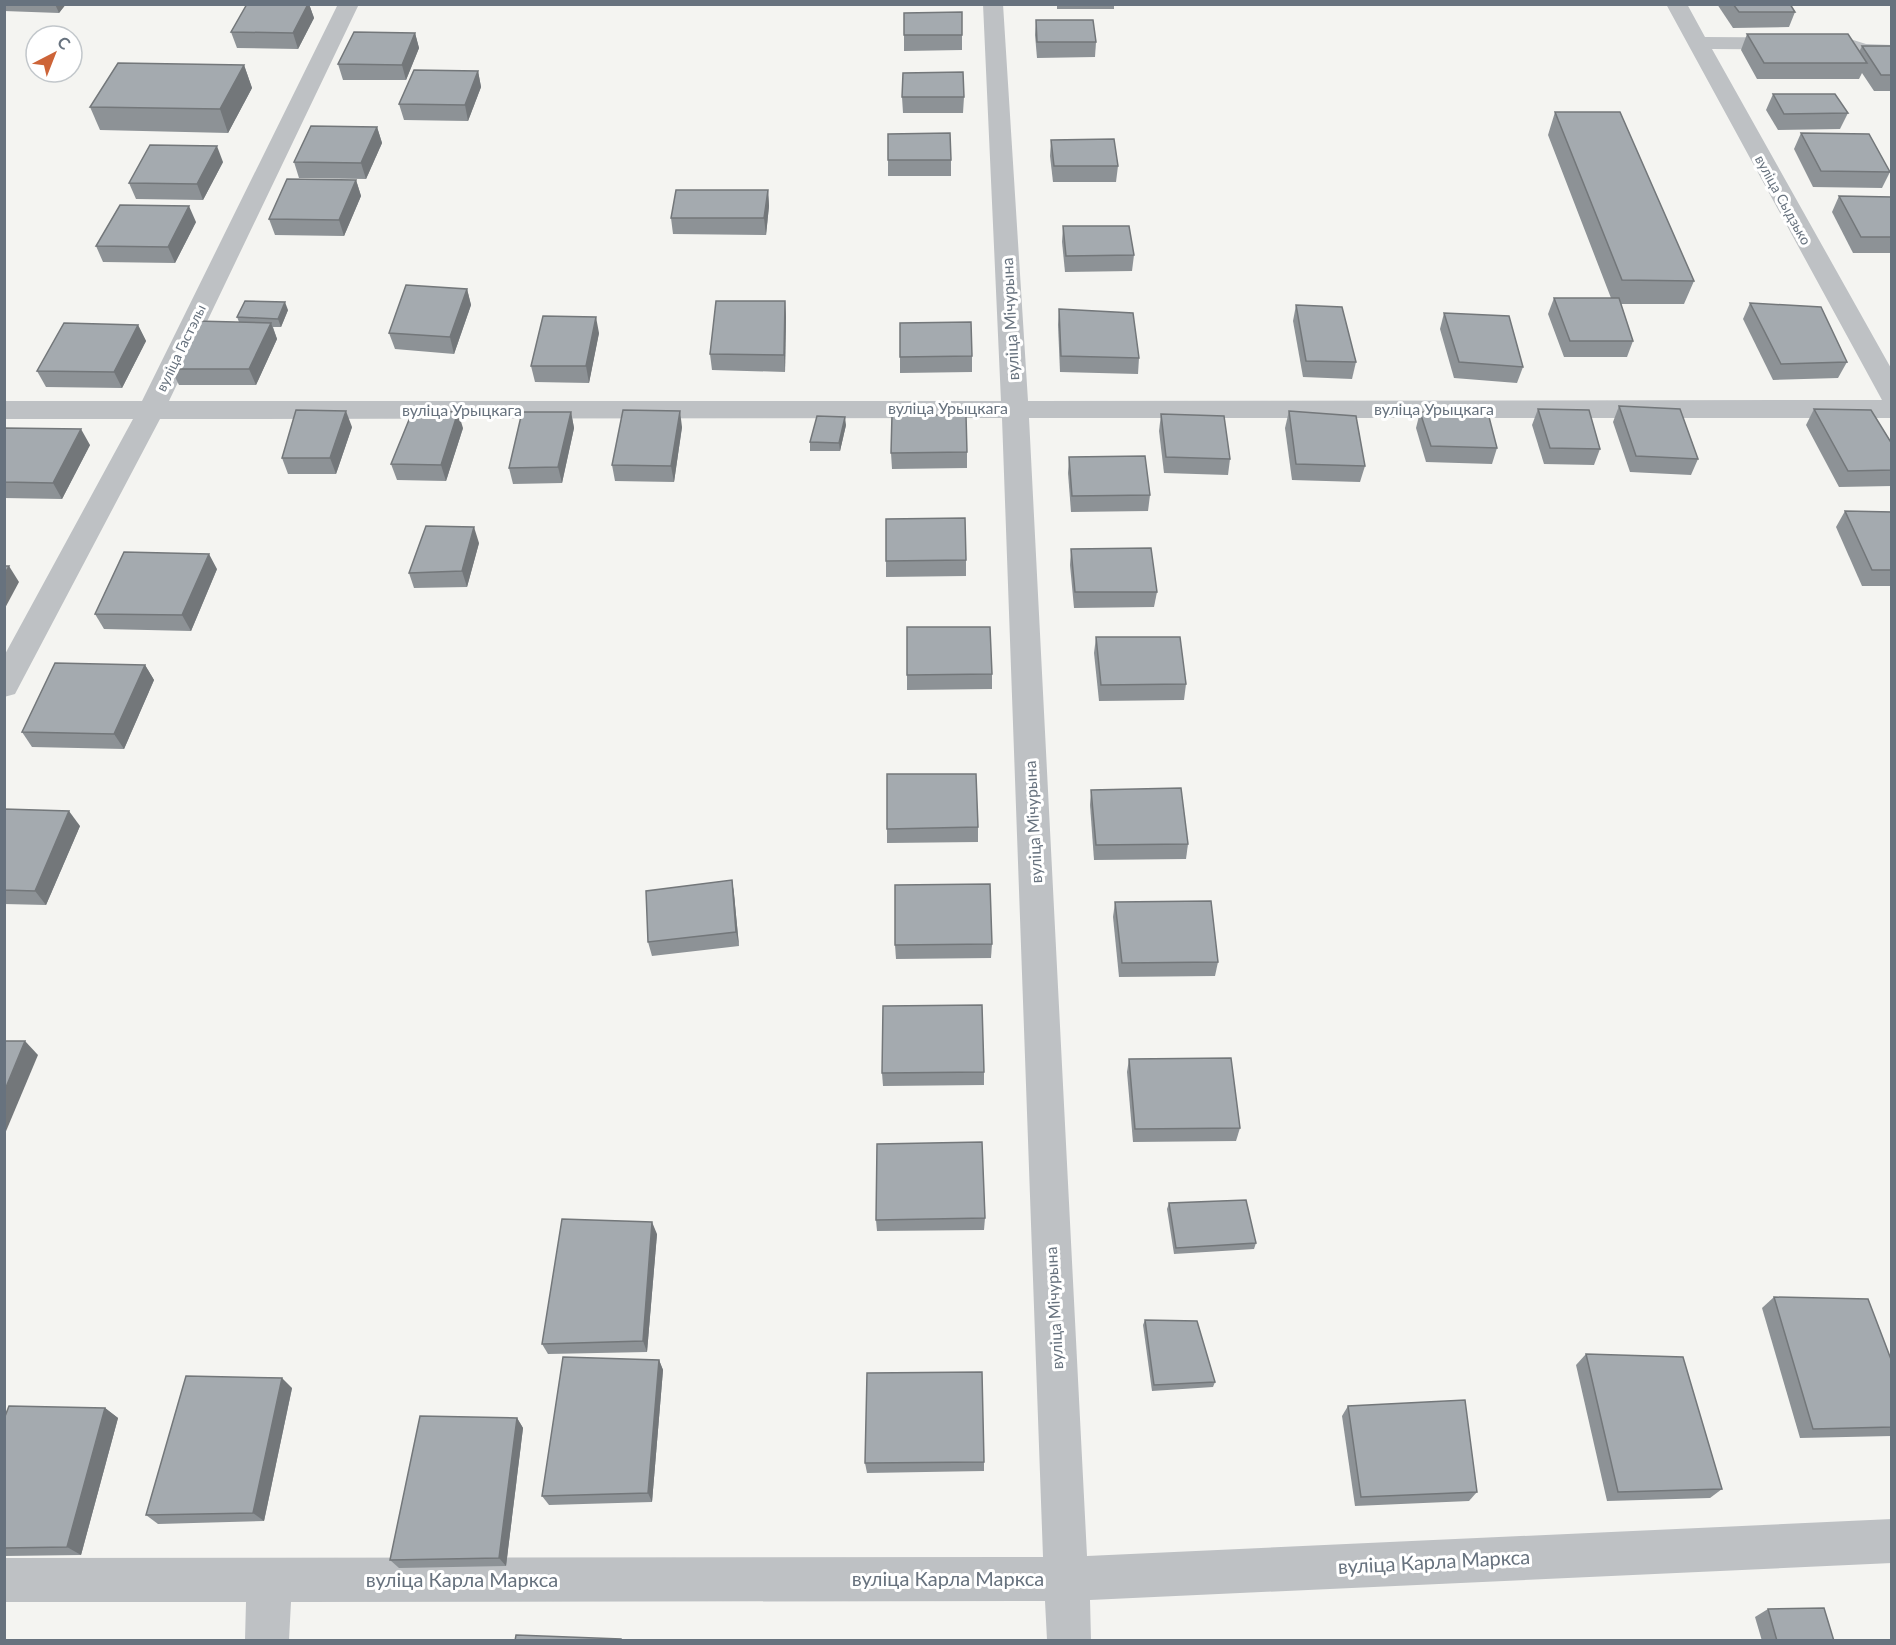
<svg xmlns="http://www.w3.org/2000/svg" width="1896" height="1645" font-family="Lato,sans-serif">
<rect width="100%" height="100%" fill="#f4f4f1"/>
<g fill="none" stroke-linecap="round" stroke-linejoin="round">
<path fill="#bec1c4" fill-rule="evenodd" d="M338 4H359L169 401H1001L983 4H1003L1028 401 1882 400 1666 4H1687L1705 37 1847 38 1866 44 1892 45V57L1864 56 1845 50 1712 49 1892 370V418H1029L1087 1556 1892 1519V1563L1090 1600 1091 1640H1047L1045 1601 291 1602 289 1640H245L246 1602H4V1558L1043 1557 1002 418 160 419 15 694 4 697V656L133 419H4V401H142Z"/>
</g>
<g fill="#8d9296">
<path d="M4 4H66L59 13 4 11Z"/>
<path d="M247 4H309L314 18 298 49 237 48 231 32Z"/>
<rect x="1057" y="4" width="57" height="5"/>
<path d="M1717 4H1790L1795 12 1789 27 1733 28Z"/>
<path d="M1036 20 1096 42 1095 57 1037 58 1035 35Z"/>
<path d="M415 33 419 48 406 80H343L338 64Z"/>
<path d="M1747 34 1859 52 1862 46H1892V91H1874L1862 73 1859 79H1757L1741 50Z"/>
<path d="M904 35H962V50L904 51Z"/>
<path d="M244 65 252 88 228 133 100 130 90 107Z"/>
<path d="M478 71 481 87 468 121 404 120 399 104Z"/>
<path d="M1773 94 1848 113 1840 129 1778 130 1766 110Z"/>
<path d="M902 97H964L963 113H903Z"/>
<path d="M1555 112 1694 281 1684 304H1621L1633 341 1627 357H1564L1548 314 1554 298H1611L1548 135Z"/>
<path d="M377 127 382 143 366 179 299 178 294 162Z"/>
<path d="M1801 133 1890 172 1882 188 1813 187 1794 149Z"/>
<path d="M1051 140 1118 166 1116 182H1053L1050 156Z"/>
<rect x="888" y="160" width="63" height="16"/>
<path d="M223 162 203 200 136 199 129 183Z"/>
<path d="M356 180 361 196 344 236 275 235 269 219Z"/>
<path d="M768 190 769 206 766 235 673 234 671 218Z"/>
<path d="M1839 196 1892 197V253H1853L1832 212Z"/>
<path d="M196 222 175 263 103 262 96 246Z"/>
<path d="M1063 226 1134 255 1132 271 1065 272 1062 242Z"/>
<path d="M467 289 471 305 454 354 395 349 389 333Z"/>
<path d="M785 301 786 317 785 372 712 370 710 354Z"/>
<path d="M1750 303 1847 362 1838 378 1773 380 1743 319Z"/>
<path d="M1296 305 1356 362 1352 379 1303 377 1293 321Z"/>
<path d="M1059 309 1139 358 1138 374 1060 372 1058 325Z"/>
<path d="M288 310 281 327H273L277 339 256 385H179L171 369 239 322 237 317Z"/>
<path d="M1444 313 1523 367 1517 383 1454 378 1440 329Z"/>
<path d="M138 325 146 341 122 388 46 387 37 371Z"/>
<path d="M599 333 589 383 535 382 531 366Z"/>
<path d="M972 356V372L900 373V357Z"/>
<path d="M1619 406 1698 459 1691 475 1630 472 1613 422Z"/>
<path d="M1538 409 1600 449 1594 465 1544 464 1532 425Z"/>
<path d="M1814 409 1892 444V486L1839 487 1806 425Z"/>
<path d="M1289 411 1365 466 1360 482 1292 480 1285 428Z"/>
<path d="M571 412 574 428 562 483 513 484 509 468Z"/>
<path d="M1420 412 1497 448 1492 464 1426 462 1416 428Z"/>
<path d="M1161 414 1230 459 1228 475 1164 473 1159 431Z"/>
<path d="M846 425 840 451H810V442Z"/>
<path d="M352 427 336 474H288L282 458Z"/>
<path d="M682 427 674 482 615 481 612 465Z"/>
<path d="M4 428 90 445 62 499 4 498Z"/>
<path d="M463 428 446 481 397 480 391 464Z"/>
<path d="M967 452V468L892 469 891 453Z"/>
<path d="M1069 457 1150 495 1148 511 1071 512 1068 473Z"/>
<path d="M1845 511 1892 512V586H1862L1836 527Z"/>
<path d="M479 543 467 587 414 588 409 573Z"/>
<path d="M1071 549 1157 592 1154 607 1074 608 1070 565Z"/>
<path d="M966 560V576L886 577V561Z"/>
<path d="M217 569 191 631 104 629 95 614Z"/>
<path d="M1096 637 1186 684 1184 700 1099 701 1094 653Z"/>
<path d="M145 665 154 680 124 749 32 747 22 732Z"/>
<path d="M992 674V689L907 690V675Z"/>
<path d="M1091 790 1188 844 1186 859 1094 860 1090 805Z"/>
<path d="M4 809 80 826 46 905 4 904Z"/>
<path d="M978 827V842L887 843V829Z"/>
<path d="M732 880 734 894 739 946 652 956 648 942Z"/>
<path d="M1115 902 1218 962 1215 976 1119 977 1113 917Z"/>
<path d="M992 944 991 958 896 959 895 945Z"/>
<path d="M1129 1059 1240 1128 1236 1141 1133 1142 1127 1072Z"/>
<path d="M984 1072V1085L883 1086 882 1073Z"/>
<path d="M1169 1203 1256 1243 1254 1249 1174 1254 1167 1209Z"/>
<path d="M985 1218 984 1230 877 1231 876 1220Z"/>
<path d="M657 1234 647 1352 548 1354 542 1344Z"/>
<path d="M1774 1297 1892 1362V1436L1800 1438 1762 1308Z"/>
<path d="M1145 1320 1215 1382 1213 1387 1152 1391 1143 1325Z"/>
<path d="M1586 1354 1722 1489 1710 1498 1607 1501 1576 1365Z"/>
<path d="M659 1360 663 1370 652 1502 549 1505 542 1496Z"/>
<path d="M292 1388 264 1521 158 1524 146 1515Z"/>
<path d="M1348 1406 1477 1492 1469 1501 1355 1506 1342 1416Z"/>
<path d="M105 1408 118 1418 81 1555 4 1556V1419Z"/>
<path d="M517 1418 523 1428 506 1566 399 1568 390 1560Z"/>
<path d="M984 1462V1471L867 1473 865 1463Z"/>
<path d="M1768 1609 1834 1641H1762L1755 1617Z"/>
</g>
<g fill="#73777a">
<path d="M55 4H66L59 13Z"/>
<path d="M308 4H309L314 18 298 49 293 33Z"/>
<path d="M415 33 419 48 406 80 402 65Z"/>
<path d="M244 65 252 88 228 133 220 109Z"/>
<path d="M478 71 481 87 468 121 465 105Z"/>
<path d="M377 127 382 143 366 179 361 163Z"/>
<path d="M217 146 223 162 203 200 197 184Z"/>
<path d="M356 180 361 196 344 236 339 220Z"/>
<path d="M768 190 769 206 766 235 764 218Z"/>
<path d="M189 206 196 222 175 263 168 247Z"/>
<path d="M467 289 471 305 454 354 450 337Z"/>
<path d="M785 301 786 317 785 372 784 355Z"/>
<path d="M285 302 288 310 281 327 278 319Z"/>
<path d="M596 317 599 333 589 383 586 366Z"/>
<path d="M271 323 277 339 256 385 249 369Z"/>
<path d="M138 325 146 341 122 388 114 372Z"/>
<path d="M346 411 352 427 336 474 330 458Z"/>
<path d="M680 411 682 427 674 482 671 466Z"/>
<path d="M458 412 463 428 446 481 441 465Z"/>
<path d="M571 412 574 428 562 483 558 467Z"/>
<path d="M845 417 846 425 840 451 839 443Z"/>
<path d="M81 429 90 445 62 499 53 483Z"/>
<path d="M474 527 479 543 467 587 462 571Z"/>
<path d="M209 554 217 569 191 631 182 615Z"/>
<path d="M9 566 19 582 4 610V575Z"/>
<path d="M145 665 154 680 124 749 114 734Z"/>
<path d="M69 811 80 826 46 905 35 891Z"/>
<path d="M732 880 734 894 739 946 736 932Z"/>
<path d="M25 1041 38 1055 4 1136V1092Z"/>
<path d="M652 1222 657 1234 647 1352 643 1341Z"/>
<path d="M659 1360 663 1370 652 1502 648 1493Z"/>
<path d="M282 1378 292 1388 264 1521 253 1513Z"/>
<path d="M105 1408 118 1418 81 1555 67 1547Z"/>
<path d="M517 1418 523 1428 506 1566 499 1558Z"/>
</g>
<g fill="#a4aaaf" stroke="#73777a" stroke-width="1.5">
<path d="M247 4H308L293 33 231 32Z"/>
<path d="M1733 4H1790L1795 12H1739Z"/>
<path d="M962 12V35H904V13Z"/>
<path d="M1036 20H1093L1096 42H1037Z"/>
<path d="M354 32 415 33 402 65 338 64Z"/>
<path d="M1747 34H1848L1867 63H1764Z"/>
<path d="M1862 46H1892V75H1881Z"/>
<path d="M118 63 244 65 220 109 90 107Z"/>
<path d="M414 70 478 71 465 105 399 104Z"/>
<path d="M963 72 964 97H902L903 73Z"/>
<path d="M1773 94H1835L1848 113 1784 114Z"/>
<path d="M1555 112H1620L1694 281 1622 280Z"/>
<path d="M311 126 377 127 361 163 294 162Z"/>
<path d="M950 133 951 160H888V134Z"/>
<path d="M1801 133 1869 134 1890 172 1821 171Z"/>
<path d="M1114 139 1118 166H1054L1051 140Z"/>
<path d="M150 145 217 146 197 184 129 183Z"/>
<path d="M287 179 356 180 339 220 269 219Z"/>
<path d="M676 190H768L764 218H671Z"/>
<path d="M1839 196 1892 197V237H1861Z"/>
<path d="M120 205 189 206 168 247 96 246Z"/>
<path d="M1063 226H1129L1134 255 1066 256Z"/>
<path d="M406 285 467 289 450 337 389 333Z"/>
<path d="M1554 298H1619L1633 341H1570Z"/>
<path d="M245 301 285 302 278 319 237 317Z"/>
<path d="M716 301H785L784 355 710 354Z"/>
<path d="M1750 303 1821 307 1847 362 1781 364Z"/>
<path d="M1296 305 1342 307 1356 362 1306 361Z"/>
<path d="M1059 309 1133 313 1139 358 1061 356Z"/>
<path d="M1444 313 1509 316 1523 367 1459 362Z"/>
<path d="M543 316 596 317 586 366H531Z"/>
<path d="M196 321 271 323 249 369H171Z"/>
<path d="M971 322 972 356 900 357V323Z"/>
<path d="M64 323 138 325 114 372 37 371Z"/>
<path d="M1619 406 1680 409 1698 459 1636 456Z"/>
<path d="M1538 409 1589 410 1600 449 1550 448Z"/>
<path d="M1814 409 1871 410 1892 444V470L1848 471Z"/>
<path d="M296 410 346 411 330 458H282Z"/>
<path d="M413 410 458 412 441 465 391 464Z"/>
<path d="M623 410 680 411 671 466 612 465Z"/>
<path d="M1289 411 1356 416 1365 466 1296 464Z"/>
<path d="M522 412H571L558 467 509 468Z"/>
<path d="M1420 412 1488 413 1497 448 1431 446Z"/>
<path d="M1161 414 1224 416 1230 459 1166 457Z"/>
<path d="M892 415H966L967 452 891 453Z"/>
<path d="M817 416 845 417 839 443 810 442Z"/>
<path d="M4 428 81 429 53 483 4 482Z"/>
<path d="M1145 456 1150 495 1072 496 1069 457Z"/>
<path d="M1845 511 1892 512V570H1872Z"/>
<path d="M965 518 966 560 886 561V519Z"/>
<path d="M426 526 474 527 462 571 409 573Z"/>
<path d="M1151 548 1157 592H1075L1071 549Z"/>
<path d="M124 552 209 554 182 615 95 614Z"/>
<path d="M4 566H9L4 575Z"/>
<path d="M907 627H990L992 674 907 675Z"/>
<path d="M1096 637H1180L1186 684 1101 685Z"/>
<path d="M55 663 145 665 114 734 22 732Z"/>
<path d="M887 774H976L978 827 887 829Z"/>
<path d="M1181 788 1188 844 1096 845 1091 790Z"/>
<path d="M4 809 69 811 35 891 4 890Z"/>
<path d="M732 880 736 932 648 942 646 891Z"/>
<path d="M990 884 992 944 895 945V885Z"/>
<path d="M1211 901 1218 962 1122 963 1115 902Z"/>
<path d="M982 1005 984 1072 882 1073 883 1006Z"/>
<path d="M4 1041H25L4 1092Z"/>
<path d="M1231 1058 1240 1128 1135 1129 1129 1059Z"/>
<path d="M982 1142 985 1218 876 1220 877 1144Z"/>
<path d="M1246 1200 1256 1243 1176 1248 1169 1203Z"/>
<path d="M562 1219 652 1222 643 1341 542 1344Z"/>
<path d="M1774 1297 1868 1299 1892 1362V1427L1813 1429Z"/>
<path d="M1145 1320 1197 1321 1215 1382 1154 1385Z"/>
<path d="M1586 1354 1683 1357 1722 1489 1618 1492Z"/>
<path d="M563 1357 659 1360 648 1493 542 1496Z"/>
<path d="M982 1372 984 1462 865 1463 867 1373Z"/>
<path d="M186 1376 282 1378 253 1513 146 1515Z"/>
<path d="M1465 1400 1477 1492 1361 1497 1348 1406Z"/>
<path d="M9 1406 105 1408 67 1547 4 1548V1419Z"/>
<path d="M420 1416 517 1418 499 1558 390 1560Z"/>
<path d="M1824 1608 1834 1641H1777L1768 1609Z"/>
<path d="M516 1635 621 1639V1641H515Z"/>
</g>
<g text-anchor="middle" stroke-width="6" stroke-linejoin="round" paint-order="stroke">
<g font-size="14" fill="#67727e" stroke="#fff">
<text transform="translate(1783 200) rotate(61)" y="5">вуліца Сыдзько</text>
<text transform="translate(181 348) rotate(-64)" y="5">вуліца Гастэлы</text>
</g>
<g font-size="16" fill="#67727e" stroke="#fff">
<text transform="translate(1010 319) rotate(-93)" y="6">вуліца Мічурына</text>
<text x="948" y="414">вуліца Урыцкага</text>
<text x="1434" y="415">вуліца Урыцкага</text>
<text x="462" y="416">вуліца Урыцкага</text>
<text transform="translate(1033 822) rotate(-93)" y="6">вуліца Мічурына</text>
<text transform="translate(1054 1308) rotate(-93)" y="6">вуліца Мічурына</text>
</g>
<g font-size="20" fill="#67727e" stroke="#fff">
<text transform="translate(1434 1562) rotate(-3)" y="7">вуліца Карла Маркса</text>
<text x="948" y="1586">вуліца Карла Маркса</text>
<text x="462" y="1587">вуліца Карла Маркса</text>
</g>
</g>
<rect width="1896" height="1645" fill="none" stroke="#67727e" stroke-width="12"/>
<g transform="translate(54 54) rotate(42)"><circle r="28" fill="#ffffff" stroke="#c2c7cb" stroke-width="1.5"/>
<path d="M0-4.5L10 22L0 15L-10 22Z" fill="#cd6438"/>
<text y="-9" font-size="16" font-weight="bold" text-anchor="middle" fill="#67727e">С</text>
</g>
</svg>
